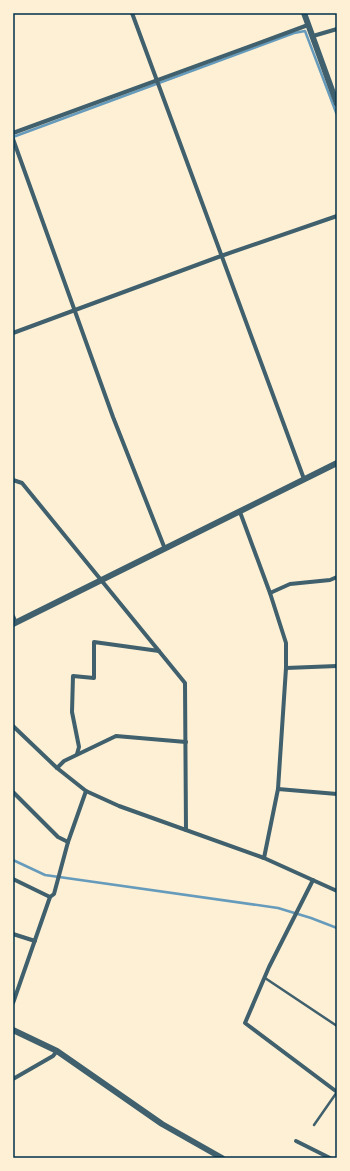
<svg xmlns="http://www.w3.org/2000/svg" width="350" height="1171" font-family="'IBM Plex Sans',sans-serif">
<rect width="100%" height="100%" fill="#fdf0d5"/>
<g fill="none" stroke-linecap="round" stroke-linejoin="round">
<g stroke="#669bbc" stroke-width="2.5">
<path d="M13 137 294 33 305 31 337 115"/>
<path d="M13 860 45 875 278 908 311 918 337 928"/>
</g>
<g stroke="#3f606c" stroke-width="2.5">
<path d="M265 978 337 1026"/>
<path d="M314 1125 337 1092"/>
</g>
<g stroke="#3f606c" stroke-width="4">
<path d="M132 13 304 479"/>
<path d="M313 36 337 29"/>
<path d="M13 133 308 25"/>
<path d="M13 139 113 417 165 549"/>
<path d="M13 333 221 256 337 216"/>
<path d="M13 480 22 483 185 683 186 830"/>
<path d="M240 512 270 593 286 643V668L278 789 264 858"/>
<path d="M270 593 290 584 330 580 337 577"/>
<path d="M13 616 16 623"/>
<path d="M286 668 337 666"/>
<path d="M13 726 57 768 86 791 119 806 264 858 337 891"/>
<path d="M77 754 79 747 72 712 73 676 94 678V642L159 651"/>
<path d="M57 768 64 761 116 736 186 742"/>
<path d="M278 789 337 794"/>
<path d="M13 792 58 837 68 842"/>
<path d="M13 879 50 897"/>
<path d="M313 880 269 967 245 1023 337 1092"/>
<path d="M13 934 35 941"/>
<path d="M13 1003 50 897 54 894 68 842 86 791"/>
<path d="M13 1079 53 1056 57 1051"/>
<path d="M296 1141 330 1158"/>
</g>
<g stroke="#3f606c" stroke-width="6">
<path d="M304 13 337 104"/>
<path d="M13 624 337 463"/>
<path d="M13 1030 57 1051 162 1124 222 1158"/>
</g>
</g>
<rect width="350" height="1171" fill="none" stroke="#fdf0d5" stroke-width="28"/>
<rect x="14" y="14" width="322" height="1143" fill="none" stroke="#003049" stroke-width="1.5"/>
</svg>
